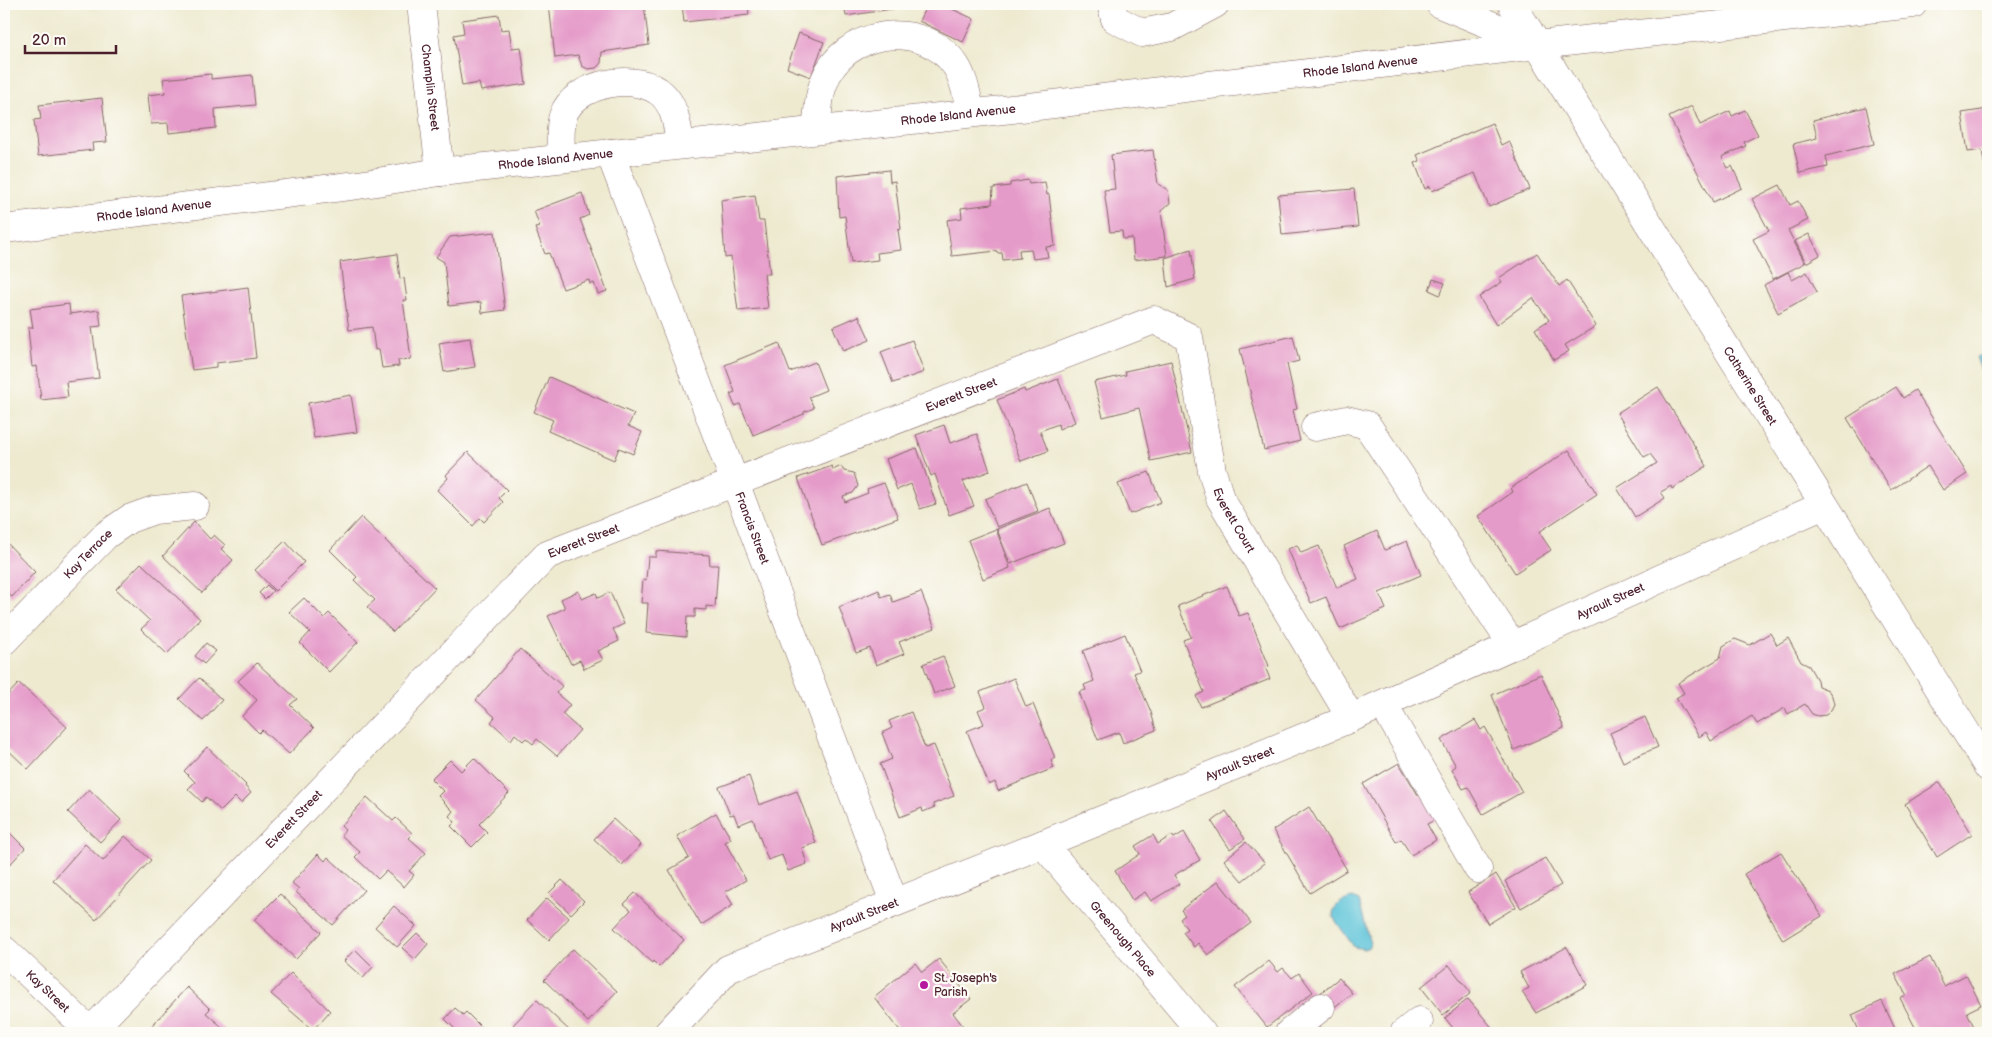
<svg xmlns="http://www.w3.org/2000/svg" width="1992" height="1037" font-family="'Balsamiq Sans',sans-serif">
<rect width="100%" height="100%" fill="#fdfcf7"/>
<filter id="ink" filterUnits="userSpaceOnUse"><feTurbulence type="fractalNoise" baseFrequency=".02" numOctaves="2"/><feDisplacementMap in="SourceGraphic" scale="10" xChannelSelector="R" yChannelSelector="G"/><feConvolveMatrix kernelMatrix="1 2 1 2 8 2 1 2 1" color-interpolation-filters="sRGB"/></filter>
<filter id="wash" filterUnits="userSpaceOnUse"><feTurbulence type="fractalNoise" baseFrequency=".0096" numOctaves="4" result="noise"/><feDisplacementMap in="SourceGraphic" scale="20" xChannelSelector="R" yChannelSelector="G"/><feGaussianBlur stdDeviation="1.12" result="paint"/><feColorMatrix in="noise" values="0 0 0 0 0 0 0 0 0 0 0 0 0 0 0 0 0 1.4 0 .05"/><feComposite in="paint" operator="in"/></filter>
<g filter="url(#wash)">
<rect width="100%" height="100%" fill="#eeead0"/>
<g fill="#5cc3d9" stroke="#537182">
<path d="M1988 352V379L1985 380 1976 357Z"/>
<path d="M1353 898 1359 901 1370 943 1369 947 1364 949 1354 947 1333 917C1332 905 1343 900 1353 898Z"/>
</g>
<g id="blocks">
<g fill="#e59bc9">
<path d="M549 4H644L649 45 602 52 601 63 596 68 588 69 582 66 578 55 555 58Z"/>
<path d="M682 4H748L749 15 684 22Z"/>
<path d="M844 4H898V8L846 16Z"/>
<path d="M927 4H941L974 19 963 42 919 21Z"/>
<path d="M499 15 501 30 509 29 512 48 521 47 526 84 481 91 479 83 462 86 454 35 464 33 462 20Z"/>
<path d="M799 33 824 42 811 77 787 68Z"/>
<path d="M211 74V79L252 75 255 105 215 109 216 128 169 133 168 123 151 124 148 95 165 93 163 79Z"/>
<path d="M102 98 107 142 92 143 93 150 38 156 34 120 41 119 39 105Z"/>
<path d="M1692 106 1700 125 1730 111 1732 116 1745 110 1758 135 1744 142 1746 146 1722 157 1728 168 1732 166 1742 188 1713 202 1669 117Z"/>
<path d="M1866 107 1874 144 1826 156 1828 167 1800 173 1793 144 1817 138 1813 120Z"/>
<path d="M1988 109V181H1987L1982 150 1968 152 1962 113Z"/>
<path d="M1492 123 1501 145 1509 141 1530 189 1489 207 1475 173 1432 191 1430 186 1425 189 1415 163 1420 161 1417 155Z"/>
<path d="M1153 150 1158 184 1168 190 1170 203 1161 211 1167 256 1134 260 1132 238 1123 239 1122 231 1110 232 1104 190 1115 189 1111 155Z"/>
<path d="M889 170 890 182 895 181 901 229 898 230 901 250 877 253 878 260 851 263 845 216 839 217 837 176Z"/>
<path d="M1028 180 1029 184 1045 182 1047 195 1049 194 1055 246 1046 247 1048 257 1033 259 1031 249 1019 250 1020 258 1003 260 1002 253H997V251L952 256 947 220 962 218 961 208 992 204 993 188 1010 186V183Z"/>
<path d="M1780 185 1790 205 1798 201 1808 220 1788 230 1805 263 1773 279 1753 239 1769 231 1752 199Z"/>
<path d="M1354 189 1358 227 1282 235 1278 195Z"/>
<path d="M582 193 589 215 580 219 607 291 598 294 594 283 590 284 589 280 563 289 549 253 545 254 535 228 540 227 534 211Z"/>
<path d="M755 195 759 221H764L770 274H764L768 308 738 311 731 257 725 258 721 200Z"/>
<path d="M495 232 505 310 482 313 481 302 449 306 444 262 436 257 450 237Z"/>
<path d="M1809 234 1820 255 1806 263 1795 241Z"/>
<path d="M1191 249 1195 279 1168 287 1165 258Z"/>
<path d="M1537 253 1559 286 1567 280 1596 326 1565 345 1569 351 1554 360 1535 329 1549 320 1533 298 1496 325 1479 297 1502 282 1499 278Z"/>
<path d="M397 254 400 279 404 278 407 300H403L411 359 398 360 399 366 382 368 379 349 375 350 372 327 349 330 340 262Z"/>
<path d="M1788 272 1792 280 1807 272 1817 292 1778 313 1764 285Z"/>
<path d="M1433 279 1445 283 1440 295 1429 290Z"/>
<path d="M248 287 256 358 216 363V367L192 370 181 296Z"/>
<path d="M69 304 70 314 99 310 101 326 92 327 99 378 66 382 68 397 41 400 37 366 32 367 28 328H33L30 309Z"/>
<path d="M859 316 870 340 843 351 833 327Z"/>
<path d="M1293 336 1299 361 1287 364 1297 409 1293 410 1300 441 1264 450 1240 349Z"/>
<path d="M470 338 475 367 444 372 439 343Z"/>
<path d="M912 340 924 372 893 383 881 352Z"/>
<path d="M779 343 790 372 815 362 826 390 809 397 814 408 804 412V414L753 435 740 404 735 406 730 394 735 392 725 365Z"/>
<path d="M1171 361 1192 452 1151 461 1139 408 1103 417 1094 382 1126 375 1125 371Z"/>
<path d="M549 377 634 414 628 426 642 432 633 454 619 448 614 460 548 431 553 420 534 412Z"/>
<path d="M1058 379 1075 422 1059 429 1058 424 1040 431 1048 451 1021 461 997 400 1024 389 1025 392Z"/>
<path d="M1658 387 1707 466 1672 489 1671 486 1661 492 1665 498 1635 517 1617 488 1657 463 1650 454 1644 457 1617 413Z"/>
<path d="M1896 387 1903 398 1915 390 1967 474 1943 490 1928 466 1891 490 1847 418Z"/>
<path d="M351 395 357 432 314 438 308 403Z"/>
<path d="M944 425 950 443 977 434 990 471 963 481 974 506 949 515 935 474 931 476 916 435Z"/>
<path d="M917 448 936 504 920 509 911 484 897 490 886 459Z"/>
<path d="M1569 450 1597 494 1539 532 1551 550 1515 573 1478 516 1513 492 1511 488Z"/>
<path d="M468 452 507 490 499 498 503 502 484 522 480 518 473 526 437 490 448 478 446 475Z"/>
<path d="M832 466 833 470 841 466 844 471 854 473 858 486 853 493 843 496 845 502 868 493 867 489 884 483 898 518 822 545 798 478Z"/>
<path d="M1149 472 1161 502 1130 514 1118 484Z"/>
<path d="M1027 482 1038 511 997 527 985 499Z"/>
<path d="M1050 508 1064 543 1010 564 997 529Z"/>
<path d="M361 517 435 588 393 632 367 607 375 600 354 580 357 577 330 550Z"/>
<path d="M194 522 210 539 214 535 225 545 221 549 233 560 202 593 163 556Z"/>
<path d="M996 529 1010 568 983 579 968 540Z"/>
<path d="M1377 531 1385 550 1407 541 1421 575 1379 593 1386 609 1340 629 1326 597 1311 603 1288 549 1297 545 1301 553 1319 546 1337 588 1358 579 1344 546Z"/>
<path d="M4 540 35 572 12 597 4 590Z"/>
<path d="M285 541 304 562 275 591 255 570Z"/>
<path d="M656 551 709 555 710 565H718L715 607 706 606V610L695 609V617H687L686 637 646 633 648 603H641L643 580H646L648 557H656Z"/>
<path d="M141 563 200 619 167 654 141 629 150 621 116 589Z"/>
<path d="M267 585 273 591 265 599 259 593Z"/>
<path d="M1227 586 1239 616 1248 613 1269 666 1265 667 1270 679 1201 707 1196 696 1204 692 1183 640 1191 637 1178 606Z"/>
<path d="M879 590 881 597 890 594 893 602 921 592 935 628 899 642 904 654 876 665 870 648 856 653 839 607Z"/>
<path d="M578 591 582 599 596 593 598 598 610 592 624 624 613 629 619 641 598 651 603 660 584 669 580 660 571 664 548 616 565 608 561 599Z"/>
<path d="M304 598 324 618 329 613 358 642 329 672 300 643 310 632 289 612Z"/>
<path d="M1770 633 1777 645 1788 638 1801 662 1809 666 1817 680 1818 686 1828 690 1832 696 1834 704 1831 710 1826 715 1818 716 1812 714 1805 704 1788 714 1785 708 1757 724 1752 716 1711 741 1706 732 1699 737 1676 698 1684 693 1678 683 1720 658 1723 646 1735 639 1750 645Z"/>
<path d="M1125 634 1140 671 1134 673 1151 712 1156 730 1123 743 1119 732 1098 740 1079 692 1086 690 1084 685 1094 681 1083 651Z"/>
<path d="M206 643 216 651 204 664 195 656Z"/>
<path d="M520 649 562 686 556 693 570 705 562 714 580 730 557 756 537 739 533 744 526 738 523 741 515 734 511 740 491 722 495 717 476 700Z"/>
<path d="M943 656 955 686 934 694 923 664Z"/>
<path d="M257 663 297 699 290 705 314 728 289 754 262 730 259 733 242 716 257 700 238 681Z"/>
<path d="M1541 674 1564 728 1514 750 1492 695Z"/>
<path d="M199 678 222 700 203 721 179 699Z"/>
<path d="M1014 678 1026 707 1033 704 1055 758 1051 760 1054 768 998 791 995 782 989 785 967 731 984 724 978 710 986 707 980 692Z"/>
<path d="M19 683 67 727 28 769 4 746V699Z"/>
<path d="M911 712 925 748 934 745 954 796 933 804 935 807 923 812 922 808 900 817 880 764 892 759 882 733 892 728 889 721Z"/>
<path d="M1645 717 1658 747 1623 762 1610 733Z"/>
<path d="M1475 720 1481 730 1485 727 1522 792 1483 814 1468 787 1463 789 1452 769 1456 766 1441 740Z"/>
<path d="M207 747 246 785 245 786 251 793 241 803 235 797 221 811 206 797 202 802 188 789 195 782 184 771Z"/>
<path d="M474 758 509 793 479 824 487 832 472 847 451 826 455 822 449 816 453 811 438 796 443 791 431 779 450 760 461 771Z"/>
<path d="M1399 763 1418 795 1426 791 1440 817 1427 824 1436 840 1411 855 1401 839 1396 842 1363 784Z"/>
<path d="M749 776 759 805 797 791 816 843 802 848 807 864 788 871 782 855 768 860 753 819 738 825 734 814 730 815 719 787Z"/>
<path d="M1940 782 1972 834 1937 857 1905 804Z"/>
<path d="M89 789 121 820 100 842 68 812Z"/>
<path d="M367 797 393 821 396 818 413 834 409 838 426 853 409 871 414 875 404 887 386 871 378 879 355 857 360 852 341 835 345 830 341 826Z"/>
<path d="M1309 807 1347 870 1310 893 1273 830Z"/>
<path d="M1226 811 1245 839 1230 849 1212 822Z"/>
<path d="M716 813 731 839 725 842 746 880 725 892 733 905 701 925 669 870 689 858 677 836Z"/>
<path d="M613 819 641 845 622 865 594 839Z"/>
<path d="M4 827 25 848 4 871Z"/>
<path d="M1184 832 1200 860 1174 875 1179 884 1151 901 1145 892 1132 900 1115 871 1140 854 1135 846 1153 835 1158 844 1172 835 1174 838Z"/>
<path d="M125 836 151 860 96 920 53 880 85 844 103 861Z"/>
<path d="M1246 842 1265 863 1242 881 1224 860Z"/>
<path d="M1781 852 1822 916 1783 940 1744 874Z"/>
<path d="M318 854 325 861 328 857 364 890 333 925 296 892 299 889 292 883Z"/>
<path d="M1545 858 1561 885 1521 908 1505 881Z"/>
<path d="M1496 874 1516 907 1488 924 1468 892Z"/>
<path d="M562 880 584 901 571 914 549 893Z"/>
<path d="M1218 881 1251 923 1208 955 1198 943 1194 947 1183 932 1187 929 1180 919 1185 915 1181 910Z"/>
<path d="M635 893 684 940 659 967 653 961 652 963 614 928 631 910 624 904Z"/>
<path d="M280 894 321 932 296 959 254 920Z"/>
<path d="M547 898 569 918 549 940 527 920Z"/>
<path d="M394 906 416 926 397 947 375 927Z"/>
<path d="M417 933 428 944 415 959 402 948Z"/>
<path d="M1567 947 1587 985 1536 1013 1522 992 1529 988 1520 972Z"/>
<path d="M355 949 373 967 363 978 344 961Z"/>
<path d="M573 949 617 991 588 1022 544 980Z"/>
<path d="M1930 957 1944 986 1966 975 1981 1005 1967 1012 1977 1033H1918L1900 998 1906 995 1895 974Z"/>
<path d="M939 959 971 999 953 1013 963 1026 955 1033H902L874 997 915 963 922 972Z"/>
<path d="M1269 961 1278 972 1283 968 1292 978 1299 973 1313 992 1267 1027 1235 987Z"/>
<path d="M1449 965 1471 993 1443 1015 1421 987Z"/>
<path d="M291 973 330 1011 313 1030 271 994Z"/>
<path d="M1339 978 1352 993 1332 1009 1319 994Z"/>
<path d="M187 987 210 1009 206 1013 229 1033H150L147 1031Z"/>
<path d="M1468 999 1495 1031 1493 1033H1457L1445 1018Z"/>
<path d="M537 1000 572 1033H514L518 1030 513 1025Z"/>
<path d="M1882 1001 1897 1033H1860L1852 1015Z"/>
<path d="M455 1008 463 1015 466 1012 487 1033H459L445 1019Z"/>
</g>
</g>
</g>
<g filter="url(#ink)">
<use href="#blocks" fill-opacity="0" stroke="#836665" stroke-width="1"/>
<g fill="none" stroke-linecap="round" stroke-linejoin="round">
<defs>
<g id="minor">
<path id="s1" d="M421 4 440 172"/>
<path d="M1111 4 1115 19 1142 33 1172 27 1215 4"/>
<path d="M1440 4 1537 44"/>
<path id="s2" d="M1512 4 1988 767"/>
<path d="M816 130C818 116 818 98 823 85 841 29 923 17 956 66 965 80 967 98 971 113"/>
<path id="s3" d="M610 153 894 902"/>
<path d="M561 158C561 145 559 128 563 116 574 82 639 71 663 95 676 108 677 128 681 145"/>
<path id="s4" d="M4 229 358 185 440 172 1021 108 1538 45 1913 4"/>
<path d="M1315 427 1347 420 1367 425 1513 646"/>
<path id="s5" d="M4 641 106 535 129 519 154 510 195 506"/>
<path d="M1383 704 1478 869"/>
<path id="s6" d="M1043 844 1202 1033"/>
<path id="s7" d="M4 950 92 1033"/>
<path id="s8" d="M89 1033 547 555 1154 320 1189 337 1212 471 1220 498 1351 718"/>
<path id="s9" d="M668 1033 728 969 1043 844 1351 718 1824 505"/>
<path d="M1289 1033 1321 1007"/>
<path d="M1404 1033 1419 1021"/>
</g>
</defs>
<use href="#minor" stroke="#836665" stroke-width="29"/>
<use href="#minor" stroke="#fff" stroke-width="28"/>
</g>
</g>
<circle fill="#b5179e" stroke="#fdfcf7" stroke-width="2" cx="924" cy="985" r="5"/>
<g text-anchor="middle" stroke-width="4.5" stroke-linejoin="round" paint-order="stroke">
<g font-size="12" fill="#4a1f2b" stroke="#fdfcf7">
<text dy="4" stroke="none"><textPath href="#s4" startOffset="1366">Rhode Island Avenue</textPath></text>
<text dy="4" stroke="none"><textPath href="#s1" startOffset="84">Champlin Street</textPath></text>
<text dy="4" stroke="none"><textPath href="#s4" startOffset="961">Rhode Island Avenue</textPath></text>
<text dy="4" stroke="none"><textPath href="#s4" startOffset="556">Rhode Island Avenue</textPath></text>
<text dy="4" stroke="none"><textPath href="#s4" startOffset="151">Rhode Island Avenue</textPath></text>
<text dy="4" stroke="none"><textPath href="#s2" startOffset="450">Catherine Street</textPath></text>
<text dy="4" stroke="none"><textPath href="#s8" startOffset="1106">Everett Street</textPath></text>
<text dy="4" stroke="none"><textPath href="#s8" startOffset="1542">Everett Court</textPath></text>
<text dy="4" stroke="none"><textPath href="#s3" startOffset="401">Francis Street</textPath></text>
<text dy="4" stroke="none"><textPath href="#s8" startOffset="701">Everett Street</textPath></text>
<text dy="4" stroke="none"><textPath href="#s5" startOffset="121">Kay Terrace</textPath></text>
<text dy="4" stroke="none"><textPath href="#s9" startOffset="1044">Ayrault Street</textPath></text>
<text dy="4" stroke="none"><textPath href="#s9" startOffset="639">Ayrault Street</textPath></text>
<text dy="4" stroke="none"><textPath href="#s8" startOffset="296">Everett Street</textPath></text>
<text dy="4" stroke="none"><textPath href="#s9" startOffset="234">Ayrault Street</textPath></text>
<text dy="4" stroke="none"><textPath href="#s6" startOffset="124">Greenough Place</textPath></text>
<text dy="4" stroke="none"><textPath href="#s7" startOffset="60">Kay Street</textPath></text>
</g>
<g font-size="12" fill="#4a1f2b" stroke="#fdfcf7" text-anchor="start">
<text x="934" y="982">St. Joseph's<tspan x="934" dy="14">Parish</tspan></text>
</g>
</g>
<rect width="1992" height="1037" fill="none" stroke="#fdfcf7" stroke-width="20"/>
<path d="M25 45v8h91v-8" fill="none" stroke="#4a1f2b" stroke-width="2.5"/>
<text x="32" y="45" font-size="15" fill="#4a1f2b" stroke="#fdfcf7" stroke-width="4" paint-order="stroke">20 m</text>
</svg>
